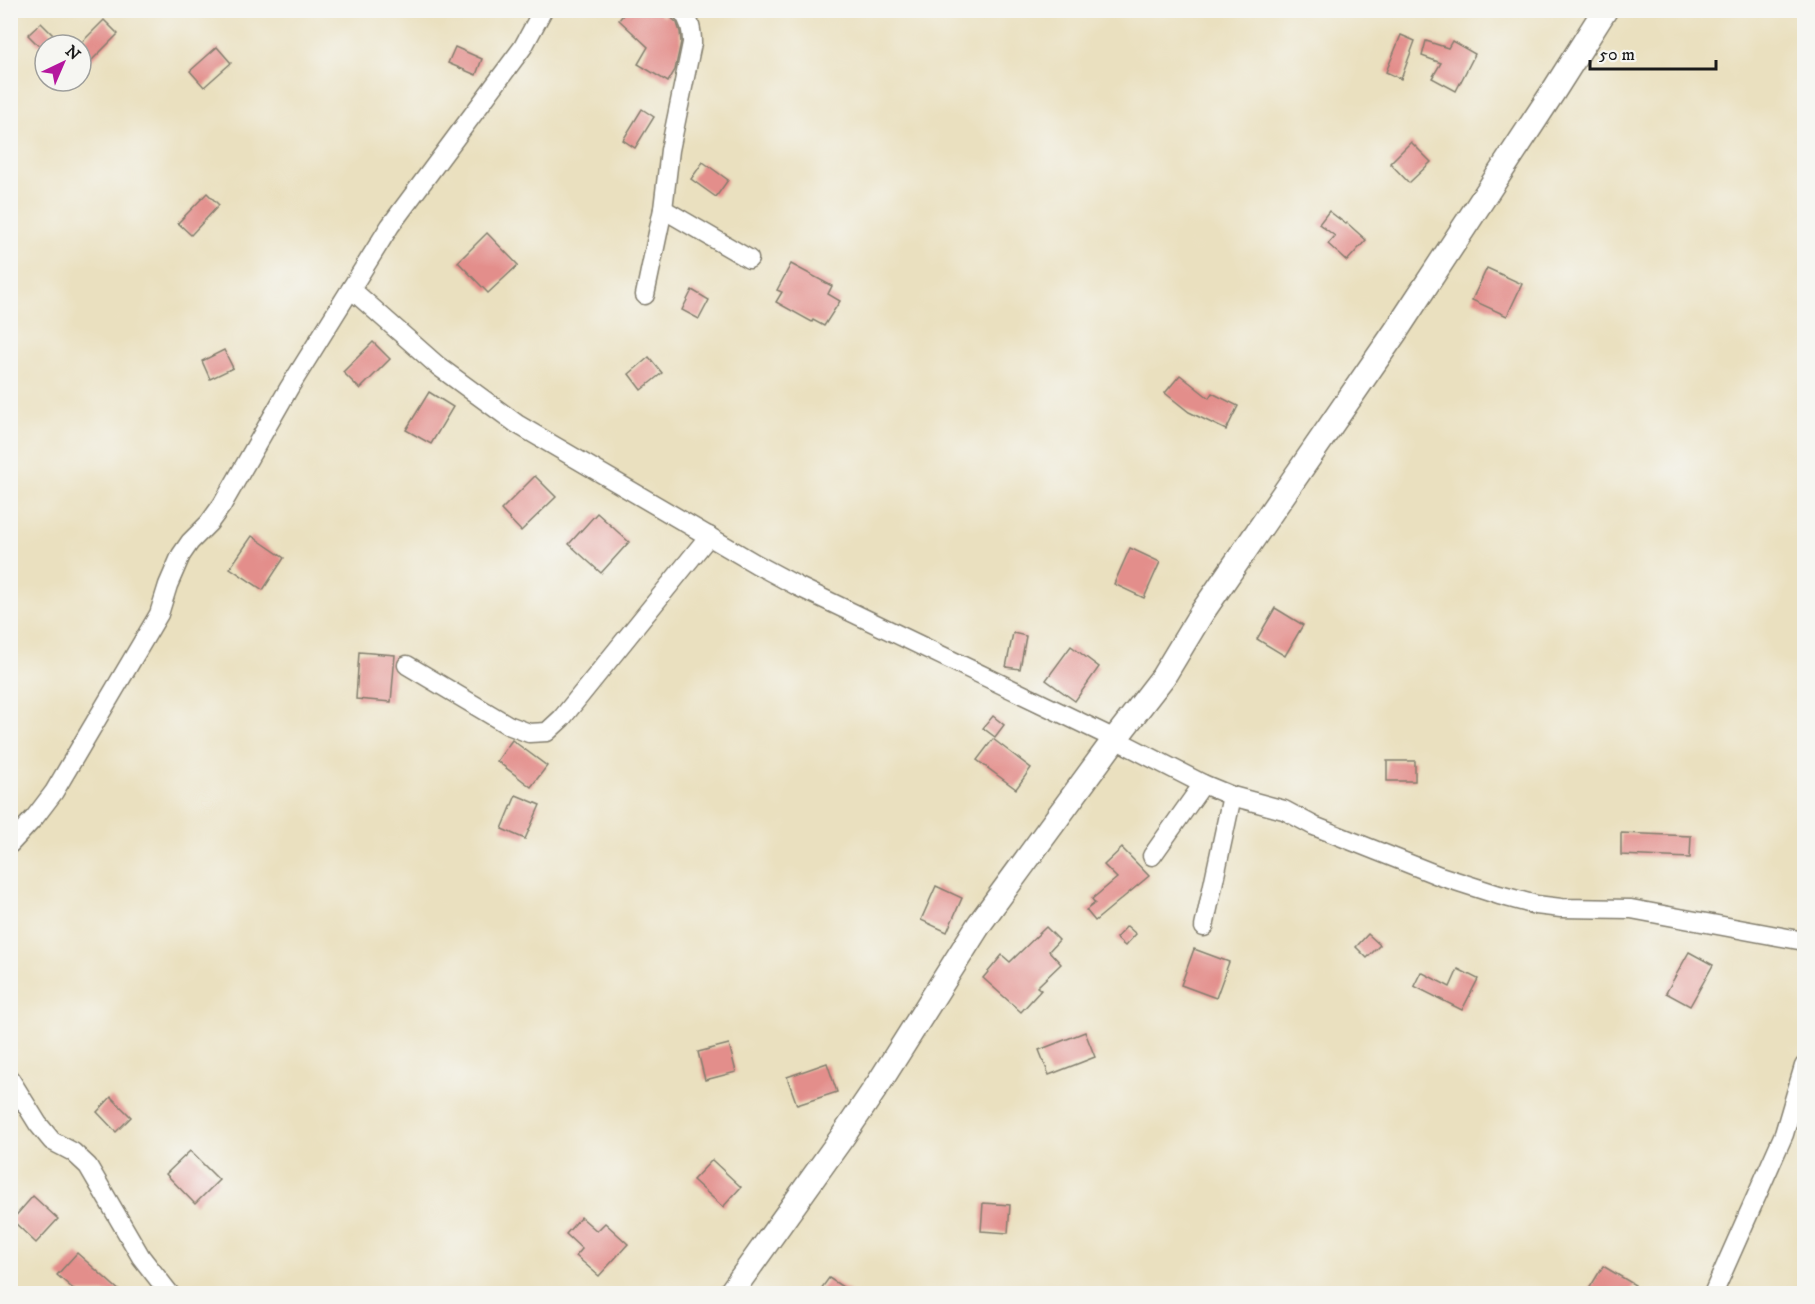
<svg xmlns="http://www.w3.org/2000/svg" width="1815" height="1304" font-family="'IM FELL DW Pica',serif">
<rect width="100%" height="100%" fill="#f6f6f2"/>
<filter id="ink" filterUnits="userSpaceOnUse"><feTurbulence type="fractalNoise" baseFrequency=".0167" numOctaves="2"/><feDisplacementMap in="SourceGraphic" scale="12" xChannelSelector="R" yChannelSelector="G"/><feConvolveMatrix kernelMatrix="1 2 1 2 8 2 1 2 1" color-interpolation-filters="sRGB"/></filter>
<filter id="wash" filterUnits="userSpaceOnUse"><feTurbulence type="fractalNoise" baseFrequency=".008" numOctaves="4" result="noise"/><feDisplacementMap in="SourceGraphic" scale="24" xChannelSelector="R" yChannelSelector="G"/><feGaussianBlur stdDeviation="1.35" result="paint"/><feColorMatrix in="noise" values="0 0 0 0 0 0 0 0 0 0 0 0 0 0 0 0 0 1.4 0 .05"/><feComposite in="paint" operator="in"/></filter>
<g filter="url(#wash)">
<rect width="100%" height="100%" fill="#eae0bf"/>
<g id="blocks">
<g fill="#e38e8b">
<path d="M627 10H656L663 17 666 13 677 23 680 32 681 42 675 70 668 82 638 64 648 47 619 20Z"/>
<path d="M104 20 118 34 81 71V43Z"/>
<path d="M41 23 63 45H38L28 35Z"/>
<path d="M1401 35 1415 41 1401 79 1386 72Z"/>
<path d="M1426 41 1448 48 1452 41 1475 54 1456 91 1432 78 1441 63 1422 56Z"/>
<path d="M217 47 231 63 204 87 190 71Z"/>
<path d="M455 47 482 59 476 75 448 63Z"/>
<path d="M642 109 654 117 635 148 623 140Z"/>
<path d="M1411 142 1431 162 1409 183 1390 163Z"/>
<path d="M703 162 728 180 716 197 691 179Z"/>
<path d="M207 193 219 205 191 235 178 223Z"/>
<path d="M1329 211 1346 224 1347 223 1366 240 1347 261 1328 244 1335 236 1319 224Z"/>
<path d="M487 233 518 265 488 293 458 262Z"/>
<path d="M791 264 832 286 828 294 840 301 824 326 813 320 812 322 776 302 782 292 777 290Z"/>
<path d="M1487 268 1522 284 1507 316 1472 300Z"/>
<path d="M692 290 709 300 699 319 682 310Z"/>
<path d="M373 342 390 359 360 389 343 372Z"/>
<path d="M224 350 233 368 210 379 202 361Z"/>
<path d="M649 357 662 373 641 390 629 374Z"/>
<path d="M1180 375 1209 398 1212 393 1238 406 1226 430 1189 412 1165 393Z"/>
<path d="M429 392 453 407 431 444 406 430Z"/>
<path d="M535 476 556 497 521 531 501 510Z"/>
<path d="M597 513 629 542 601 573 569 544Z"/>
<path d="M252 536 284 558 263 590 230 568Z"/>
<path d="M1130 548 1160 562 1144 598 1114 584Z"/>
<path d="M1275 608 1303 625 1285 656 1257 639Z"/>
<path d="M1013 633 1026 636 1020 669 1006 667Z"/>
<path d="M1071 646 1099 667 1075 701 1046 680Z"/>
<path d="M359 652 395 655 391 702 356 699Z"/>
<path d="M993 716 1004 725 995 737 983 728Z"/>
<path d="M993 739 1031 768 1016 789 977 760Z"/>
<path d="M512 740 547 766 531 787 497 761Z"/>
<rect x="1387" y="761" width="28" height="20"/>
<path d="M516 795 540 805 525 839 502 829Z"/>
<path d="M1621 833 1691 836 1690 858 1621 855Z"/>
<path d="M1122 848 1149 876 1095 921 1086 910 1095 903 1092 899 1117 878 1104 865Z"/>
<path d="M936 886 962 898 947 932 921 920Z"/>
<path d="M1127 926 1136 934 1125 946 1116 938Z"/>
<path d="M1046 927 1059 940 1049 951 1061 964 1037 987 1041 990 1021 1012 983 978 1002 955 1010 962Z"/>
<path d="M1368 934 1380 945 1367 958 1356 947Z"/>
<path d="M1194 949 1229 962 1216 998 1181 985Z"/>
<path d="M1689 952 1713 965 1690 1006 1666 993Z"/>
<path d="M1458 969 1478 979 1462 1010 1414 986 1421 972 1450 987Z"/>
<path d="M1085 1032 1095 1057 1049 1075 1039 1050Z"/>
<path d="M729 1044 736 1072 705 1080 698 1052Z"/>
<path d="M827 1063 837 1092 797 1105 787 1077Z"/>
<path d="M111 1097 131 1117 116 1132 97 1112Z"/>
<path d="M190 1151 219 1180 195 1204 166 1174Z"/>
<path d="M712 1160 741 1187 723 1207 693 1180Z"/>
<path d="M33 1196 58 1219 36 1243 12 1220Z"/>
<path d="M983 1203 1010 1205 1008 1233 981 1231Z"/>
<path d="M581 1217 597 1231 605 1223 628 1244 599 1276 576 1256 582 1249 566 1234Z"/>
<path d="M77 1253 122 1293H78L57 1275Z"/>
<path d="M1603 1266 1635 1285 1630 1293H1596L1589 1289Z"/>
<path d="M829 1278 852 1293H818Z"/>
</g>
</g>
</g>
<g filter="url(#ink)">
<use href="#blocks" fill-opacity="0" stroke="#837e6e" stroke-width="1.5"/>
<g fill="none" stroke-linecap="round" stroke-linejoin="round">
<defs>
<g id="street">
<path d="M663 209 749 259"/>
<path d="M351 289 438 366 517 424 756 564 799 587 1115 739 1203 784 1232 796 1284 810 1314 826 1440 876 1499 895 1536 905 1561 908 1631 909 1804 941"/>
<path d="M645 295 663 209 670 150 692 43C692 30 690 20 681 10"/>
<path d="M407 665 508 725 529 733 547 732 562 718 709 536"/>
<path d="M10 844 35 817 54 792 159 614 168 585 181 555 190 542 209 523 222 505 289 388 390 226 523 47 543 10"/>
<path d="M1152 856 1203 784"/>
<path d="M1204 927 1232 796"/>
<path d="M10 1079 38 1124 52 1141 73 1152 88 1166 141 1257 170 1294"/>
<path d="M1713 1294 1784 1134 1804 1066"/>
</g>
<path id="secondary" d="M730 1294 843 1136 879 1083 980 923 1115 739 1163 677 1201 614 1396 331 1553 92 1605 10"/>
</defs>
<use href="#street" stroke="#837e6e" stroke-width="21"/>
<use href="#secondary" stroke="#837e6e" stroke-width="27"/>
<use href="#street" stroke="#fff" stroke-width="18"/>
<use href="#secondary" stroke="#fff" stroke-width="24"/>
</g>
</g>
<rect width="1815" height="1304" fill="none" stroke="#f6f6f2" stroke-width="36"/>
<g transform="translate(63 63) rotate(44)"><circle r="28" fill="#f6f6f2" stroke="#9f9f9c" stroke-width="1.5"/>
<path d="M0-4.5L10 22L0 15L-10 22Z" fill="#b5179e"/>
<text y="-9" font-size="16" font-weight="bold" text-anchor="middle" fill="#1c1c1c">N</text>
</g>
<path d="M1590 60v9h126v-9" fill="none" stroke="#1c1c1c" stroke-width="3"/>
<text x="1599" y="60" font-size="18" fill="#1c1c1c" stroke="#f6f6f2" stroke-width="4.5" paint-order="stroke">50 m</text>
</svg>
